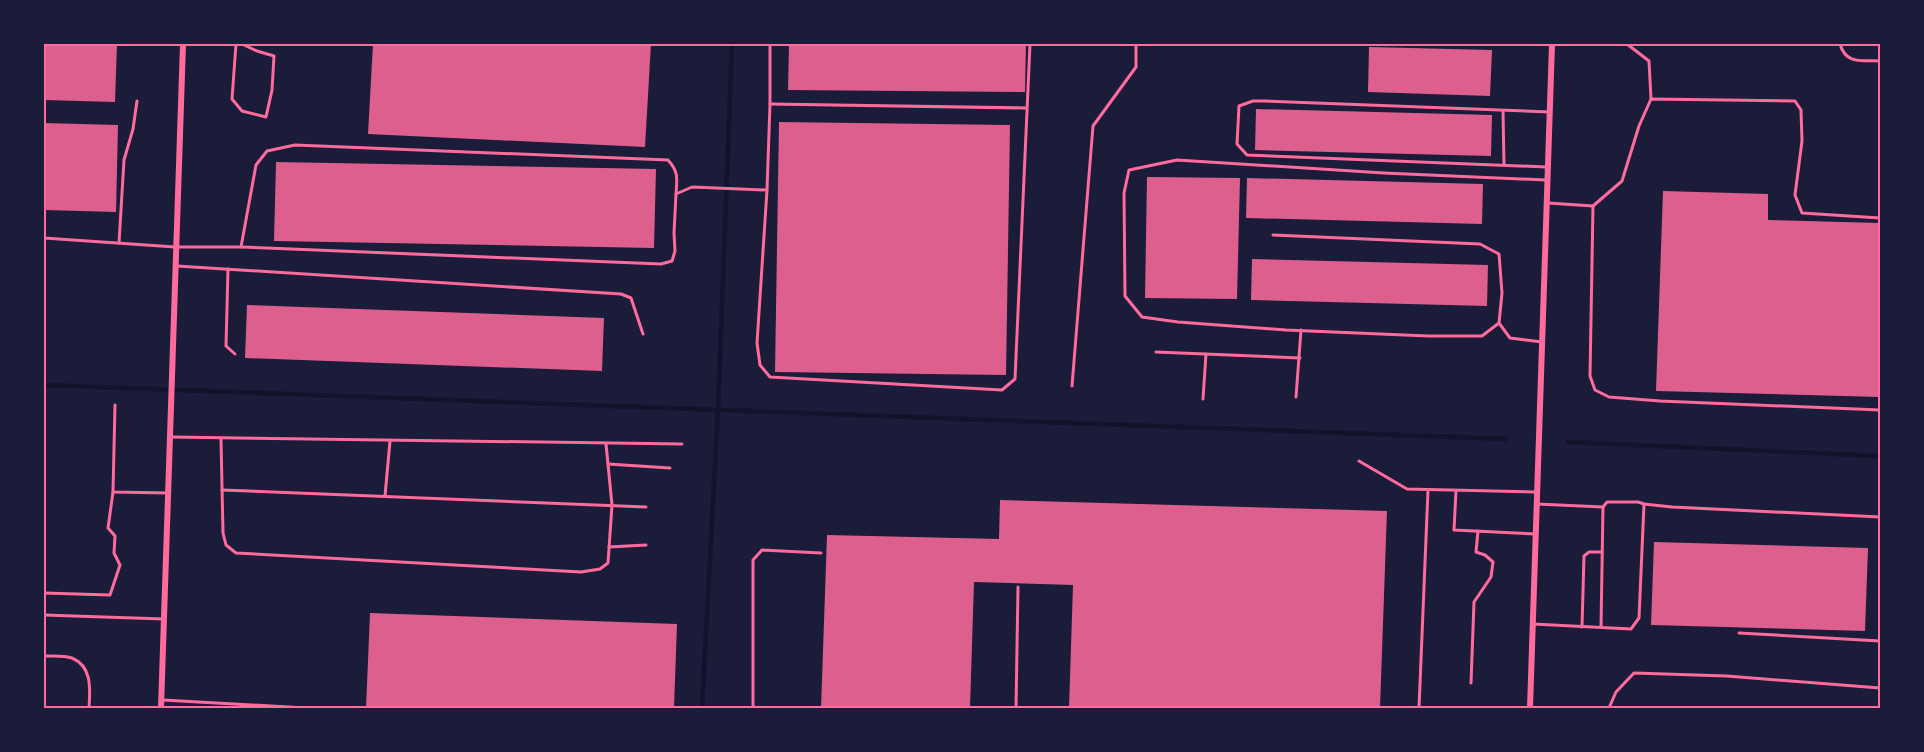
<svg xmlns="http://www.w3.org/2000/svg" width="1924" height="752" font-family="'Sofia Sans Condensed',sans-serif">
<rect width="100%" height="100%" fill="#1b1b3a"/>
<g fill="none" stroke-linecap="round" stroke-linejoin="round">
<g stroke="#12122b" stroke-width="4.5">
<path d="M44 385 1506 439"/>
<path d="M1568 442 1880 456"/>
<path d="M702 708 718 409 732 44"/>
</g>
</g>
<g fill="#dd5f8e">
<path d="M44 44H117L115 102 44 100Z"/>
<path d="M373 44H651L645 147 368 134Z"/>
<path d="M789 44H1026L1025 92 788 90Z"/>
<path d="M1369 47 1492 50 1490 96 1368 92Z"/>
<path d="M1256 109 1492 115 1491 156 1255 150Z"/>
<path d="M779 122 1010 125 1006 375 775 372Z"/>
<path d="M44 123 118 125 116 212 44 210Z"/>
<path d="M276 162 656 169 654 248 274 241Z"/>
<path d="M1147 177 1240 178 1237 299 1145 298Z"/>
<path d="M1247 178 1483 184 1482 224 1246 218Z"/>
<path d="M1663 191 1768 194V220L1880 223V397L1656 391Z"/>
<path d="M1252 259 1488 265 1487 306 1251 300Z"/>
<path d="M247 305 604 318 602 371 245 358Z"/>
<path d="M1000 500 1387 511 1380 708H1069L1073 585 974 582 970 708H821L827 535 999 539Z"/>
<path d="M1654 542 1868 548 1865 631 1651 625Z"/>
<path d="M370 613 677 624 674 708H366Z"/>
</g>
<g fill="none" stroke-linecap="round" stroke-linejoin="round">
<g stroke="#ff6b9d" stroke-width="3">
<path d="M236 44 232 99 242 111 266 117 272 90 274 56 257 51 242 44"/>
<path d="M1627 44 1649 61 1651 99"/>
<path d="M1840 44C1846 65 1862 60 1880 61"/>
<path d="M770 104 1026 108"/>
<path d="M1503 111 1504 165"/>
<path d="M1546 167 1247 155 1237 144 1239 106 1253 101H1265L1550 112"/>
<path d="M767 190 770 104V44"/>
<path d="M1548 203 1593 206 1622 181 1639 126 1651 99 1795 101 1801 110 1802 141 1795 195 1802 213 1880 218"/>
<path d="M1593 206 1590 376 1595 390 1609 397 1660 401 1880 410"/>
<path d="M1273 235 1480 244 1499 254 1502 293 1499 323 1510 338 1542 342"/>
<path d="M44 238 175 247H241L256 165 267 151 295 145 668 160C679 172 677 179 676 194"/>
<path d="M119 243 124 160 133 129 137 101"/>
<path d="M241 247 661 264 672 261 675 251 674 233 676 194 692 187 767 190 757 343 760 365 770 377 1002 390 1015 379 1030 44"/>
<path d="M177 266 621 294 631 298 643 334"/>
<path d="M228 269 226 346 235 354"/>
<path d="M1499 323 1482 336H1428L1286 330 1178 322 1142 317 1125 296 1124 193 1129 170 1177 160 1384 173 1546 180"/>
<path d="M1156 352 1300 358"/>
<path d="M1072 386 1093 126 1136 67V44"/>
<path d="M1296 397 1301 330"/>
<path d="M1203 399 1206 354"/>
<path d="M115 405 113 492 168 493"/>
<path d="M171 437 682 444"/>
<path d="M221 439 223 533 226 545 236 553 581 572 600 569 608 563 612 505 606 444"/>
<path d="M1359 461 1407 489 1535 492"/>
<path d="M608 464 670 468"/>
<path d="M222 490 646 507"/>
<path d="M1456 491 1454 530 1536 534"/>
<path d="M385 496 390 441"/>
<path d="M1537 504 1603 507"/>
<path d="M609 547 646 545"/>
<path d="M44 593 110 595 120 565 114 553 115 536 108 528 113 492"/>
<path d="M44 615 164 619"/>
<path d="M1533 624 1631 629 1639 618 1644 504"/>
<path d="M1582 627 1584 556 1589 552H1602"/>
<path d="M1601 627 1603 507 1607 502H1638L1644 504 1672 507 1880 517"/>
<path d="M1739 633 1880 641"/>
<path d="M44 656C52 656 64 655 72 658 93 667 90 690 89 708"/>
<path d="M1471 683 1474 602 1491 577 1493 562 1485 555 1476 552 1478 531"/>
<path d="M163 700 306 708"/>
<path d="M753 708V560L762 550 821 553"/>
<path d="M1016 708 1018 587"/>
<path d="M1419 708 1428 490"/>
<path d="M1609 708 1616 692 1634 673 1727 676 1880 688"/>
</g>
<g stroke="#ff6b9d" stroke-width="6">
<path d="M161 708 183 44"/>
<path d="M1530 708 1552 44"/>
</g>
</g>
<rect width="1924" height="752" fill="none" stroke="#1b1b3a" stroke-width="90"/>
<rect x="45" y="45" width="1834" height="662" fill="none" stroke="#ff6b9d" stroke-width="2"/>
</svg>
